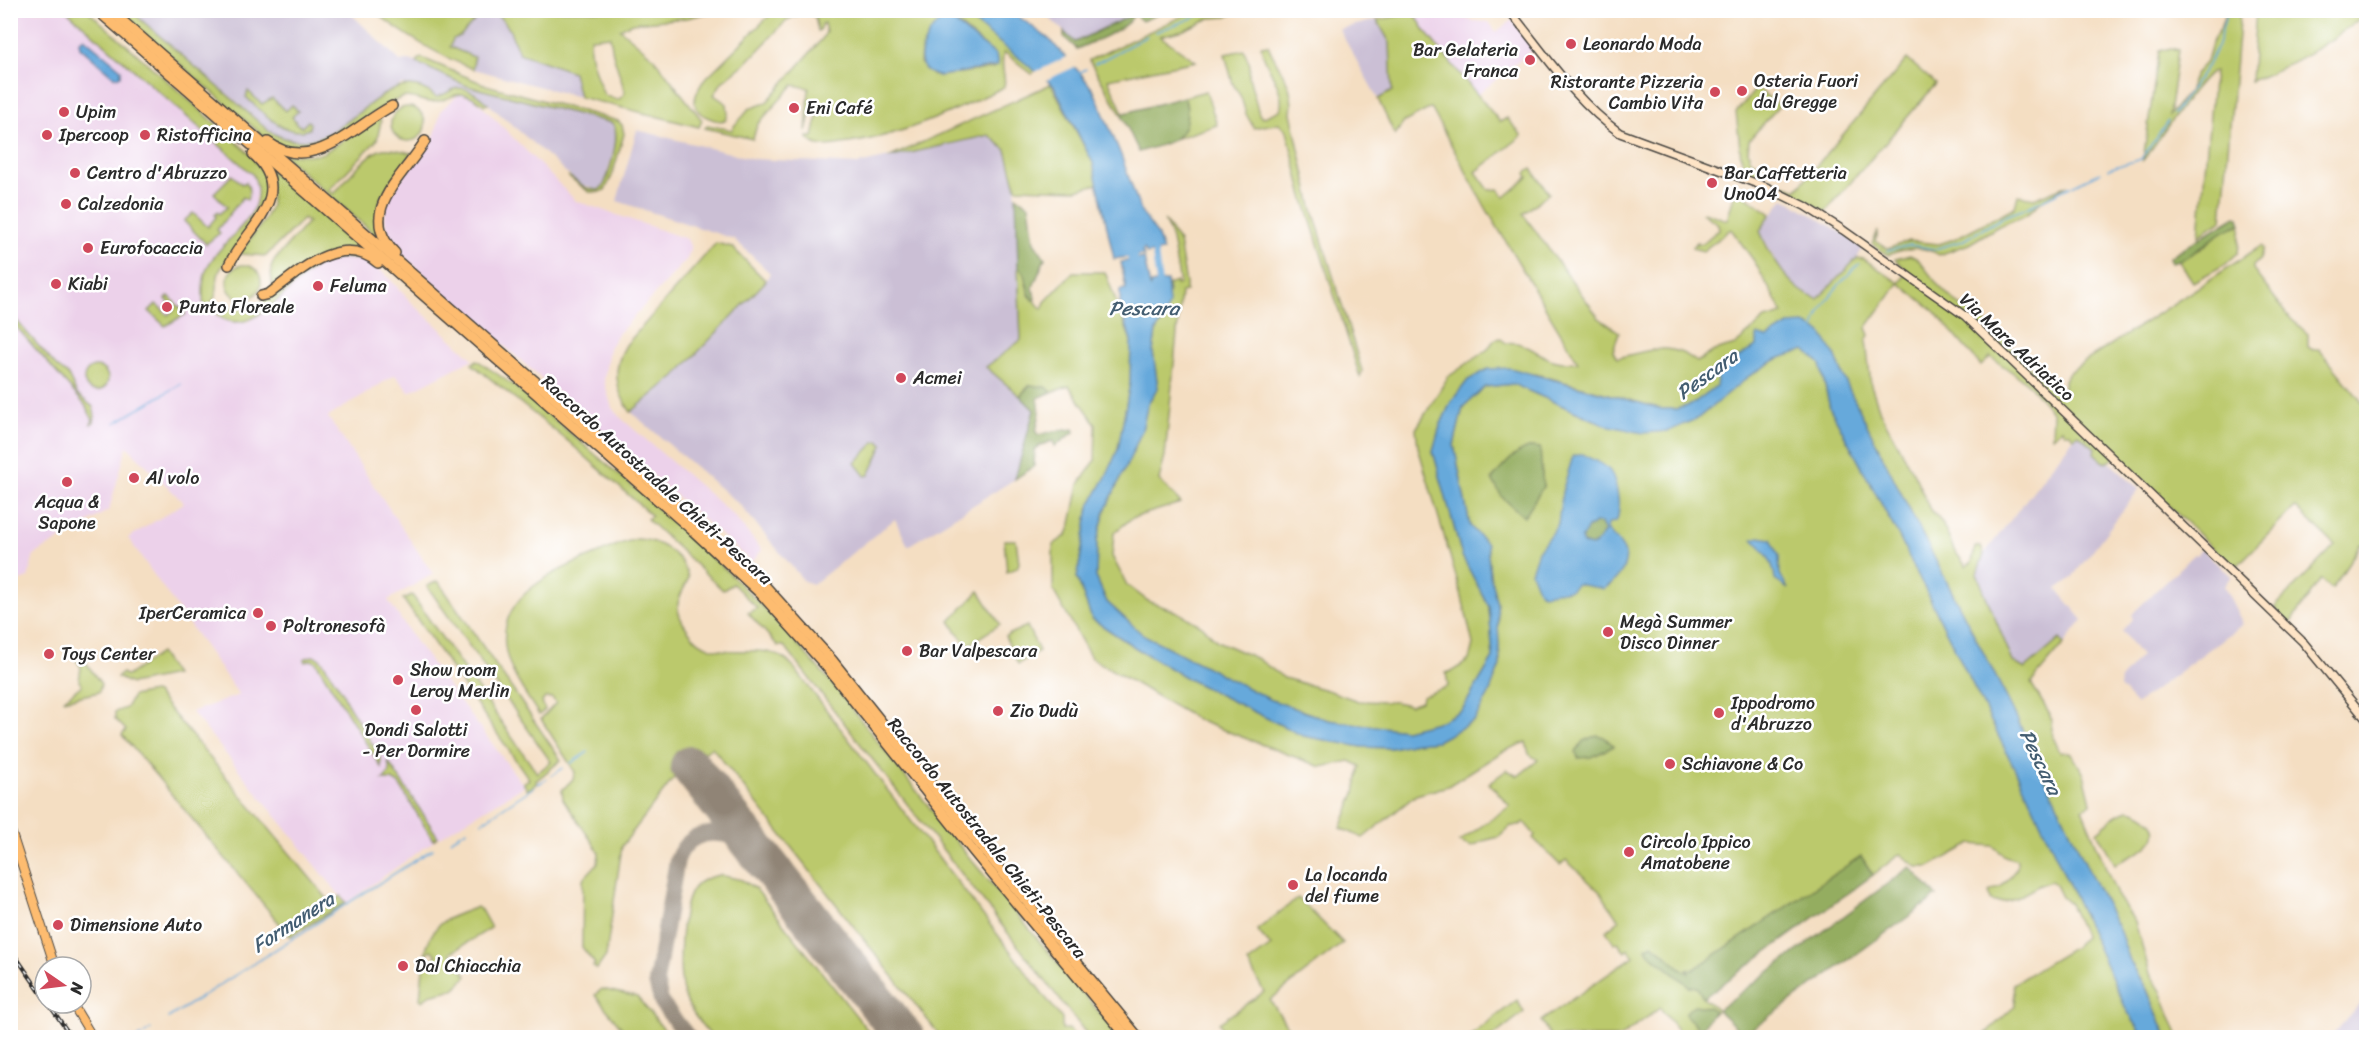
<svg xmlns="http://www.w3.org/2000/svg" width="2377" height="1048" font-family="Sriracha,sans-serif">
<rect width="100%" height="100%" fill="#fff"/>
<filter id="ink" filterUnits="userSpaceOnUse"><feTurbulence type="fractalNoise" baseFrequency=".0167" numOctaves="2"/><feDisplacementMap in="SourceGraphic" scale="12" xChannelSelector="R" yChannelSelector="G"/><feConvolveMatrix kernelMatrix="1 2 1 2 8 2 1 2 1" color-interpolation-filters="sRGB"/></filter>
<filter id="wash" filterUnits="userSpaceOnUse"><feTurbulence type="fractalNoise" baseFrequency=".008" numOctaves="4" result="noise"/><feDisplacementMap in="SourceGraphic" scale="24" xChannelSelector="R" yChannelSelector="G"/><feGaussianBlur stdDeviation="1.35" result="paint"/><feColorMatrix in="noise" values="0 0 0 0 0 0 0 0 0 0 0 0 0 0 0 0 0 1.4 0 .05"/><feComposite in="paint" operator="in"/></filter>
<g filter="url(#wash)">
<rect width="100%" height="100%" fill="#f4dec2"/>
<g fill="#ecd1ea">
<path d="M11 11H67L251 171 257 188 253 212 214 257 203 303 218 317 247 322 259 315 320 264 339 258 361 260 362 257 386 275 412 303 473 359 409 392 395 375 328 417 433 574 388 600 418 645 524 786 438 838 346 903 192 712 239 695 128 538 184 503 127 446 109 510 34 555 28 578 11 584Z"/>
<path d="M1416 11H1435L1474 21 1489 22 1496 32 1512 20 1535 48 1477 95 1428 35 1414 13Z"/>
<path d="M465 89 576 201 687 239 691 248 687 259 618 334 609 348 604 381 612 408 621 418 732 514 762 550 752 562 455 303 390 243 385 221V205L389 195 435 134 441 110Z"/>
</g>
<g fill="#cbbfd5">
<path d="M1131 10 1134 14 1075 42 1042 11Z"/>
<path d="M131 11H348L401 62 409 60 419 63 467 86 499 95 612 123 616 129V140L605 182 601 188 595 190 577 182 476 93 451 91 436 97 405 85H401L329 134 304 142 282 138 270 131 229 95 225 93Z"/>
<path d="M491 12 505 21 514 36 519 53 574 72 579 97 473 69 474 57 450 48 451 42 460 35 477 16Z"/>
<path d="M1377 20 1390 43 1392 91 1378 99 1339 29Z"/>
<path d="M637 130 754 159 858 164 990 135 1006 150 1015 181 1021 340 1029 405 1034 410 1015 479 908 546 895 519 816 582 812 584 804 581 740 505 631 412 675 376 764 284 770 273 734 239 617 201Z"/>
<path d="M1784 198 1864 246 1857 258 1818 299 1807 296 1796 287 1780 268 1760 231Z"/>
<path d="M2078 433 2095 448 2104 462H2109L2139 489 2071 579 2057 589 2083 620 2064 644 2061 639 2025 669 2013 662 1977 574 1984 554Z"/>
<path d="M2202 549 2231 576 2224 586 2243 624 2136 704 2120 687 2121 678 2141 656 2122 631 2133 618 2131 615 2194 554 2196 555Z"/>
<path d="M2366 997V1037H2331Z"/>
</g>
<g fill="#bbc96c" stroke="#737a4c" stroke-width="1.5" fill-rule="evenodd">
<path d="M397 10 479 11 481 14 460 36 453 39 450 47 474 57 473 69C436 54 405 36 374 11H388L393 14Z"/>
<path d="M502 10 716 11 687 18 632 23 620 29 653 57 698 115 702 120 699 127 579 97 573 72 519 53C511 35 510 21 491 12ZM610 36 613 54 625 92 622 97 617 100 604 95C599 83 586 50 591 38Z"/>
<path d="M1195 10 1237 11 1227 17 1210 18 1184 30 1160 36 1196 61 1108 79 1123 113 1121 114 1089 60Z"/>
<path d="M2256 10H2366V13C2332 43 2293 64 2251 81Z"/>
<path d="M67 11H88L250 154C272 182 272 190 254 220 249 228 245 236 240 244 233 252 225 260 220 270 213 285 223 293 207 307L203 303C203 291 202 278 208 266 223 236 272 215 253 175Z"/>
<path d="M118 11H131L269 131C341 176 380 49 436 97 443 96 447 92 454 89 467 85 478 95 488 104L484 105C456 82 453 103 429 102 419 101 412 95 401 98 350 118 319 176 261 134Z"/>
<path d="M774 11H960L1036 71 1032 74 1004 52C999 67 1007 76 1004 87 954 111 905 135 849 143 833 145 817 151 807 137H813L820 106 812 105 806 131 809 88 793 85 757 125 753 139 705 128 708 125 732 130C736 120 744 119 748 109L766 103 822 39 826 32 824 23 822 24 821 29 818 31 815 17C806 11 796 15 787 20L748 61 722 82 714 95 727 104 728 113 726 120C719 122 714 120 707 117 688 109 695 93 704 80ZM950 17 992 52 994 68 940 76 932 75 920 63C920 45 933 23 950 17Z"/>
<path d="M2226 11H2240L2222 220 2199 235 2214 71C2200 74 2157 144 2143 160L2159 51 2171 48 2178 50 2169 115 2188 92 2195 74 2207 61 2213 39 2220 29Z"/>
<path d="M1414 13 1428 35 1500 122 1507 118 1522 136 1476 172 1489 190 1498 189 1505 197 1528 177 1526 173 1532 169 1549 193 1523 214 1599 318 1619 332 1613 351 1617 358C1649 351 1669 340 1697 362L1714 351 1735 345 1765 319 1783 314 1754 261 1731 229 1703 251 1692 248 1698 241 1696 245 1703 243 1719 229 1718 224 1702 213 1704 212 1727 220 1736 189 1771 214 1760 231C1770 256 1790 291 1818 299L1857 258 1864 259 1899 283 1908 271 1895 259 1910 255 1918 259 1938 285 1953 300 2001 334 2022 361 2055 386 2057 391 2064 387V380L2069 372 2261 246 2263 248 2260 259 2253 266V270L2291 319 2308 334V347L2313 350 2319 349 2366 407V549L2361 544 2332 589 2321 579 2290 623 2274 608 2335 545 2295 507 2234 569 2117 455 2109 462H2104L2094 453 2095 448 2078 434 2074 438 2070 433H2064L2062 429 2052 437 2053 413 2028 383 1990 357 1981 366 1934 311 1899 283 1866 328 1869 335 1866 341 1871 385 1880 412 1915 476 1929 507 1942 523 1954 550 1966 566 1972 562 1975 547H1981L1984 554 1977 574 2013 662 2025 669 2060 639 2064 644 2031 683 2050 715 2053 737 2060 752 2071 753 2084 774 2091 803 2082 809 2117 895 2135 922 2150 974 2161 991 2179 1037H2167L2147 989 2130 961 2120 932 2088 869 2011 706 1907 505 1847 385 1835 355 1788 325 1718 372 1717 386 1691 405 1676 409H1662L1536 374 1468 380 1451 402 1440 426 1433 451 1462 556 1489 607 1493 658 1462 710 1441 721 1405 730 1328 720 1269 699 1142 634 1107 602 1096 577 1097 541 1105 511 1131 456 1142 430 1148 403 1158 388 1153 352 1156 331 1165 317 1169 291 1168 285 1176 282V285L1180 284 1172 239 1164 220 1179 242 1186 284V291L1181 292 1165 456 1159 480 1181 503 1132 518 1114 533 1112 556 1127 585 1148 601 1177 612 1202 626 1217 641 1258 659 1284 678 1330 691 1358 701 1394 702 1410 705 1421 701 1422 696 1447 687 1448 685 1446 673 1455 670 1469 660 1473 644 1462 597 1418 447 1416 429 1448 377 1488 349 1494 340 1500 338 1506 343C1525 340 1537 355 1553 360 1559 363 1571 362 1578 362L1487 210 1431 108 1404 122 1395 135 1378 99 1392 91 1390 43 1377 20Z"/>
<path d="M1268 45C1277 69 1296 84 1291 113L1312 207 1362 371 1360 377 1302 193 1287 131 1279 123 1254 128 1246 114 1241 97 1233 84 1225 54 1244 50 1250 65 1249 77 1259 114 1262 118 1280 110C1287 90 1263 66 1261 46Z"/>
<path d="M422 58 486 85 618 121 622 125 624 134 612 176 605 190 600 192H589L568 176 588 189 599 190 604 185C609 173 622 133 612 123L467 86 417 63 419 59Z"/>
<path d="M1907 59 1936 84 1825 212 1794 193 1751 173 1745 166 1741 157 1736 112 1757 88 1779 106 1749 140 1748 151 1751 160 1765 169 1764 177 1796 190Z"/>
<path d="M1051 84 1093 163 1098 184 1076 190 1016 188 1006 150 989 135 888 158Z"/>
<path d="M248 91 262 104 272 98 286 111 292 105 298 111 292 117 296 122 295 123 302 127 308 121 310 123 309 129C286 139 261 111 246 97Z"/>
<path d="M1206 91 1217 125 1177 138C1185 126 1190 111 1184 97Z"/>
<circle cx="408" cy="124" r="17"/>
<path d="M379 118 381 121 377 140 329 190 334 194C344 182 368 152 383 149 393 147 402 152 412 153L381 197 379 205 380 239 282 154 316 155 323 153Z"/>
<path d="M269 169 351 240 363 251 347 249 272 286 271 268 274 261 308 222 303 219 266 256 241 254 240 252 263 222 271 206Z"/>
<path d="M232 175 242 184 246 182C250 188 250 193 247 200L243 197 217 230 220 233 206 244 184 221 193 213 208 227 216 217 215 215 217 212 219 214 227 207 214 193Z"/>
<path d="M2068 185 2044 199 2026 215 1997 227 1969 244 1939 255C1923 244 1904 248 1888 255L1872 244 1878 231 1876 241 1888 249 1908 241 1939 244 1954 239 2015 207 2018 195 2035 198Z"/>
<path d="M2241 224 2238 253 2226 264 2193 282 2178 259 2201 249 2223 230Z"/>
<path d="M716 243 732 247 766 281 675 376 631 412C615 391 612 368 626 345Z"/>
<path d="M347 255 362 257 361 260C347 257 334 257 321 264 291 279 253 343 217 315L218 309C231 305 242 312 255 307L320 261Z"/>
<circle cx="244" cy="282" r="17"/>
<path d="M1018 267 1023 271 1029 295 1042 309 1045 302 1073 272H1105L1131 341 1130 383 1118 449 1107 475 1089 507 1077 578 1092 619 1136 648 1188 679 1303 736 1362 747 1391 748 1416 743 1437 741 1474 721 1489 694 1500 665 1497 604 1490 575 1487 544 1470 526 1454 445 1463 407 1485 387 1513 384 1594 420 1698 418 1749 376 1777 359 1804 349 1820 364 1830 408 1898 535 2027 793 2127 1011 2144 1037 1996 1038 1986 1033 2015 1006 2013 984 2073 948 2085 937 2070 904 2062 897 2056 885 2051 881C2029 886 2014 908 1991 901L1989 892 2002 886 2017 868V860L2005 856 1993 846 1971 844 1929 867H1917L1900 854 1873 875 1861 856 1693 970 1688 969 1703 998 1718 1010 1683 1037 1660 1008 1620 1037H1551L1541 1021 1634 956 1628 949 1625 952 1618 942 1615 944 1606 931 1619 920 1600 892 1566 860 1560 865 1533 838 1535 835 1524 822 1519 826H1511L1499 837 1483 841 1472 847 1459 842 1510 806 1489 783 1507 770 1518 776 1538 760 1529 754 1526 742 1502 752 1448 786 1416 795 1363 838 1341 828 1355 793 1360 766 1350 761 1321 767 1200 721 1091 658 1053 590V545L1067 535 1071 524 1079 484 1095 461 1096 424 1069 386 1052 392 1046 387 1026 389 1020 396 986 367 1021 340ZM1541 463 1543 487 1503 497Z"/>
<path d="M169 296 186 314 165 326 149 311 156 304 168 315 175 309 166 299Z"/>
<path d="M15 319 57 367 68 375 77 394 93 407 95 416 94 423 91 424 93 420 85 405 12 322Z"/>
<path d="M477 360 516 387 630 484 727 571 774 618 831 682 963 850 1120 1037H1089L784 646H778L748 613 757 608 733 584 723 590 647 519 652 516 569 442 472 364Z"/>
<circle cx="96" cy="379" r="12"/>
<path d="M879 441 883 445 869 475 865 476 855 463 875 442Z"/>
<path d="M637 539C658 539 685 556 688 578 686 587 679 594 678 604 677 613 682 622 687 629 715 671 761 633 792 665L1062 1019V1030L1069 1029 1075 1037H941L712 747 673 779 622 846 606 956 597 969 593 966 595 964 582 947 583 879 598 863 599 852 563 799 562 790 573 779 575 772 541 719 556 703 552 698H545L542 702 545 710 539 715C526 694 508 671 505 646 499 594 555 571 594 555 608 549 621 542 637 539Z"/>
<path d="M1004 540H1016L1019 563 1017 568 1007 572Z"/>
<path d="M438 581 561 760 536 781 537 783 528 790 523 783 529 779 403 599 412 595 537 773 551 762 427 586Z"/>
<path d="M979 591 1000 624 970 644H965L950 621Z"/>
<path d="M1027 626 1039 651 1018 664 1005 636Z"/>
<path d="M160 653 175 675 131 684 117 677 122 673 127 676Z"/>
<path d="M80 654 101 684 99 692 63 700 82 685 79 681 81 667 75 658Z"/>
<path d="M312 656 317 657 322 661 342 691 347 703 381 758V767L316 662 311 660 305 662 304 659Z"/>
<path d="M153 692 156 693 331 903 341 896 346 903 290 936 122 735 126 730 115 719V712L126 708 133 696Z"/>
<path d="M388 761 438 837 433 840 399 784 392 780H383L390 772Z"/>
<path d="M2128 810C2144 811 2167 828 2149 845 2141 853 2126 858 2115 864L2097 832 2118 814Z"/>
<path d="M720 875 742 880 756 889 873 1037H712C701 1024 690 1012 684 995 677 974 680 908 692 890 699 880 709 877 720 875Z"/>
<path d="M1298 898 1343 943 1270 1000 1294 1037H1228L1219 1023 1264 992 1248 963 1271 946 1257 930Z"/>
<path d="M477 907 481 910 491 928 450 953 467 976 454 989 429 995 423 1001 420 999 424 958 432 959 437 955 431 950 425 954C433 919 447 919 477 907Z"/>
<path d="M602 989 637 997 670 1037H629L595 995Z"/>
<path d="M1517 1000 1524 1012 1492 1037H1469Z"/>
</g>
<g fill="#94ad60" stroke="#606c46" stroke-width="1.5">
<path d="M1134 11H1167L1142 21 1134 14C1129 29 1091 42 1077 49L1064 37V32L1075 42 1134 14Z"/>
<path d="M1184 97C1189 109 1188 130 1176 138 1167 145 1150 148 1139 152L1121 114Z"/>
<path d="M1016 196 1029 205 1034 242 1045 258 1033 287 1035 299 1032 300C1026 289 1028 274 1018 267Z"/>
<path d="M2236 216 2239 218 2241 224C2214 231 2198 257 2171 262L2169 258 2175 253Z"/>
<path d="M1030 385 1046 387 1052 392 1038 398 1040 413 1036 431 1038 435 1054 431 1074 429V432L1055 446 1053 441 1041 445 1035 450 1034 466 1015 479 1034 410 1020 396Z"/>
<path d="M1533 447 1540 448 1543 487 1524 517 1502 497 1492 479C1504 466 1515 450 1533 447Z"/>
<path d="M1595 523H1601L1605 531 1596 544 1591 546 1583 543 1581 541 1584 532Z"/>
<path d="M1597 735 1604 737 1614 746 1592 757 1578 758 1576 752 1583 741Z"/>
<path d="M1861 856 1873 875 1703 998 1697 987 1689 986 1648 952 1646 948 1652 944C1666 952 1675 967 1689 973L1687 969 1693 970Z"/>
<path d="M1910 867 1937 896 1744 1035 1720 1012 1719 1009Z"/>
<path d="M1694 1005 1708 1007 1714 1011 1703 1027 1699 1028 1686 1016V1012Z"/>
</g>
<g fill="#66a9db" stroke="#486a83" stroke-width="1.5" fill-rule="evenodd">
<path d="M960 11H1011L1049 39 1081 74 1094 91 1121 155 1141 212 1157 234 1163 251 1147 254 1144 249 1142 251 1144 255 1114 259 1093 163 1054 86Z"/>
<path d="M947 17 996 55 998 66 940 76C903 72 928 25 947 17Z"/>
<path d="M84 38 121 69V76L114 77 80 47 79 42Z"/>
<path d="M1144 258 1150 287 1151 284 1167 281 1169 304 1165 317 1156 331 1153 352 1158 388 1148 403 1142 430 1131 456 1105 511 1097 541 1096 577 1107 602 1142 634 1269 699 1328 720 1405 730 1441 721 1462 710 1493 658 1489 607 1462 556 1433 451 1440 426 1451 402 1468 380 1488 369 1510 368 1662 409H1676L1691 405 1716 386 1718 372 1757 345V335L1767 338 1788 325 1805 324 1821 332 1835 355 1847 385 1907 505 2011 706 2088 869 2120 932 2130 961 2147 990 2167 1037H2144L2127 1011 2027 793 1898 535 1830 408 1820 364 1805 350 1777 359 1749 376 1698 418 1669 431 1643 433 1606 425 1513 384 1485 387 1463 407 1454 445 1470 526 1487 544 1490 575 1497 604 1500 665 1489 694 1474 721 1437 741 1416 743 1391 748 1362 747 1303 736 1188 679 1136 648 1092 619 1077 578 1089 507 1107 475 1118 449 1130 383 1131 341 1120 302V290L1126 289 1121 262 1132 260 1137 281 1134 260Z"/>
<path d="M1583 454C1591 460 1601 462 1607 468 1617 476 1622 511 1616 522L1609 523 1607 528C1610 535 1615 538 1620 544 1634 561 1619 579 1604 589L1577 584 1570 590 1542 594 1538 589 1531 572 1538 551 1558 524 1562 492 1573 456ZM1595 523H1601L1605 531 1596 544 1592 546 1583 544 1581 539 1587 529Z"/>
<path d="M1759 537 1771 539 1779 556 1780 574 1788 589 1775 580C1774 562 1765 551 1753 539Z"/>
</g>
<path fill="#f4dec2" d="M1069 56 1077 66 1044 81 1033 73Z"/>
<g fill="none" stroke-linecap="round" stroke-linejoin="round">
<g stroke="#66a9db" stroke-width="1.5">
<path d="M1156 32 1213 10"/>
<path d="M1095 64 1147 36"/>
<path d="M1079 73 1086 69"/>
<path d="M2173 114 2208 65 2218 45 2227 10"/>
<path d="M2108 169 2141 159 2168 121"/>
<path d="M1888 251 1910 245 1935 249 1962 241 2005 216 2022 210 2101 172"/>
<path d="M1814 329C1819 305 1841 281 1859 264"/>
<path d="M115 423 181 384"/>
<path d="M571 763 588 752"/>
<path d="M551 776 563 768"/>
<path d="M538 784 547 779"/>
<path d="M482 822 534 787"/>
<path d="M450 840 467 830"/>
<path d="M168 1018 433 849"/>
<path d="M138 1038 151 1029"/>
</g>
<path stroke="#66a9db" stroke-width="6" d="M1154 247 1160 290"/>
<path stroke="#66a9db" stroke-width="10" d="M1130 244 1139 294"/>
<path stroke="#908476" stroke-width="16" d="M689 1038 662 1004 656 982 677 860C690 824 729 830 754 848"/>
<path stroke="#908476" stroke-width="40" d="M690 766 905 1038"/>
</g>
</g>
<g filter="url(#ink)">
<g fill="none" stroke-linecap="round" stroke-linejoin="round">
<defs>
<path id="secondary" d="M1509 10C1544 53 1575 101 1620 133L1766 187 1805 206 1843 230 1965 316 2303 642 2366 719"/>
<g id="primary">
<path d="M10 828 55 967"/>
<path d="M72 1003 93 1038"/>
</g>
<g id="highway">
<path d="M97 10 691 529 761 594 826 666 974 852 1128 1038"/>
<path d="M110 10 670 499 766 587 832 660 961 822 1139 1038"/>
<path d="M268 142C312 175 355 125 392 106"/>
<path d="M395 253C354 212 406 174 425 141"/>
<path d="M229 265C244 230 299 195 253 154"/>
<path d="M261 296 269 294C298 272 341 231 378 263"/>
</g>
</defs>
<use href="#secondary" stroke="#494642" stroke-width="10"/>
<use href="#primary" stroke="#494642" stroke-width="10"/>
<use href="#highway" stroke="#494642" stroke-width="12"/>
<use href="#secondary" stroke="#fee4c6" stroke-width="7"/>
<use href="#primary" stroke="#fdbc70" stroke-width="8"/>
<use href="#highway" stroke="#fdbc70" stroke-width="9"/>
<defs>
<g id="rail">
<path d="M10 948 45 999"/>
<path d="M48 1003 72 1038"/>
</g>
</defs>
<use href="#rail" stroke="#2b2b2b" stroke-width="4"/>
<use href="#rail" stroke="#fff" stroke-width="1.5" stroke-dasharray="4.5" stroke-linecap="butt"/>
</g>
</g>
<g fill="#d1495b" stroke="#fff" stroke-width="2">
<circle cx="1571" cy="44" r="6"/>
<circle cx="1530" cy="60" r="6"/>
<circle cx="1742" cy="91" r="6"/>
<circle cx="1715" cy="92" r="6"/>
<circle cx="794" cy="108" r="6"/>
<circle cx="64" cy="112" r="6"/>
<circle cx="47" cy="135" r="6"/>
<circle cx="145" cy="135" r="6"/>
<circle cx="75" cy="173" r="6"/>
<circle cx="1712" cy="183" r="6"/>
<circle cx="66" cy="204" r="6"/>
<circle cx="88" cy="248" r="6"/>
<circle cx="56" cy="284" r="6"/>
<circle cx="318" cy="286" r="6"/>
<circle cx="167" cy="307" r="6"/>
<circle cx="901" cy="378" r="6"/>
<circle cx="134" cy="478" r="6"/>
<circle cx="67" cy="482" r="6"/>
<circle cx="258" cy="613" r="6"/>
<circle cx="271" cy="626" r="6"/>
<circle cx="1608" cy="632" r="6"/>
<circle cx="907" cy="651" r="6"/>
<circle cx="49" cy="654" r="6"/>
<circle cx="398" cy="680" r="6"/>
<circle cx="416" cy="710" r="6"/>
<circle cx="998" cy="711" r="6"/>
<circle cx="1719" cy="713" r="6"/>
<circle cx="1670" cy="764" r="6"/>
<circle cx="1629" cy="852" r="6"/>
<circle cx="1293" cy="885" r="6"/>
<circle cx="58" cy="925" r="6"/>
<circle cx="403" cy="966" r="6"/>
</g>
<g text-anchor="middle" stroke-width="5" stroke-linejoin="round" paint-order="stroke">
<g font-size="18" fill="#2b2b2b" stroke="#fff" text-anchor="start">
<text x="1583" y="50">Leonardo Moda</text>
<text x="1518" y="56" text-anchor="end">Bar Gelateria<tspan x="1518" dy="21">Franca</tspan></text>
<text x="1754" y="87">Osteria Fuori<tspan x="1754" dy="21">dal Gregge</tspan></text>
<text x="1703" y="88" text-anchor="end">Ristorante Pizzeria<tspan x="1703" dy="21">Cambio Vita</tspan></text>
<text x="806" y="114">Eni Café</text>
<text x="76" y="118">Upim</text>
<text x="59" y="141">Ipercoop</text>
<text x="157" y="141">Ristofficina</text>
<text x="87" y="179">Centro d'Abruzzo</text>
<text x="1724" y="179">Bar Caffetteria<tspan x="1724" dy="21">Uno04</tspan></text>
<text x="78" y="210">Calzedonia</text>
<text x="100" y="254">Eurofocaccia</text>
<text x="68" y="290">Kiabi</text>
<text x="330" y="292">Feluma</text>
<text x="179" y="313">Punto Floreale</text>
<text x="913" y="384">Acmei</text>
<text x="146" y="484">Al volo</text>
<text x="67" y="508" text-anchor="middle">Acqua &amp;<tspan x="67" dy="21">Sapone</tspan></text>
<text x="246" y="619" text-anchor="end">IperCeramica</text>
<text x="1620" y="628">Megà Summer<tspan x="1620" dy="21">Disco Dinner</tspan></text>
<text x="283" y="632">Poltronesofà</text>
<text x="919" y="657">Bar Valpescara</text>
<text x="61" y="660">Toys Center</text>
<text x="410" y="676">Show room<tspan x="410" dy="21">Leroy Merlin</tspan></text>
<text x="1731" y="709">Ippodromo<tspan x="1731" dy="21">d'Abruzzo</tspan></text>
<text x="1010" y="717">Zio Dudù</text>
<text x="416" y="736" text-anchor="middle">Dondi Salotti<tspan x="416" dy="21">- Per Dormire</tspan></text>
<text x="1682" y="770">Schiavone &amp; Co</text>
<text x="1641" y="848">Circolo Ippico<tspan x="1641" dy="21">Amatobene</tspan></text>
<text x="1305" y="881">La locanda<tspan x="1305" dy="21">del fiume</tspan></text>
<text x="70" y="931">Dimensione Auto</text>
<text x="415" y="972">Dal Chiacchia</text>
</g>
<g font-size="18" fill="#2b2b2b" stroke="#fff">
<text transform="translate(2017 347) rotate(43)" y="6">Via Mare Adriatico</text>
<text transform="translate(657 480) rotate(42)" y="6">Raccordo Autostradale Chieti-Pescara</text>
<text transform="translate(987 838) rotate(51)" y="6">Raccordo Autostradale Chieti-Pescara</text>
</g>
<g font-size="20" font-style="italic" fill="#435d71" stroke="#fff">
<text x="1144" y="315">Pescara</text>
<text transform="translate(1707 374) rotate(-36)" y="7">Pescara</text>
<text transform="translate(2041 762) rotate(64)" y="7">Pescara</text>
<text transform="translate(293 922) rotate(-33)" y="7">Formanera</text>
</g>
</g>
<rect width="2377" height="1048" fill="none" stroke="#fff" stroke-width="36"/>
<g transform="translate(63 985) rotate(104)"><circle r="28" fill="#ffffff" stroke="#aaaaaa" stroke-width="1.5"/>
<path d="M0-4.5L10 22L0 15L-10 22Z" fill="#d1495b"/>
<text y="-9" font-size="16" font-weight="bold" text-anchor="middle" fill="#2b2b2b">N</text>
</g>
</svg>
